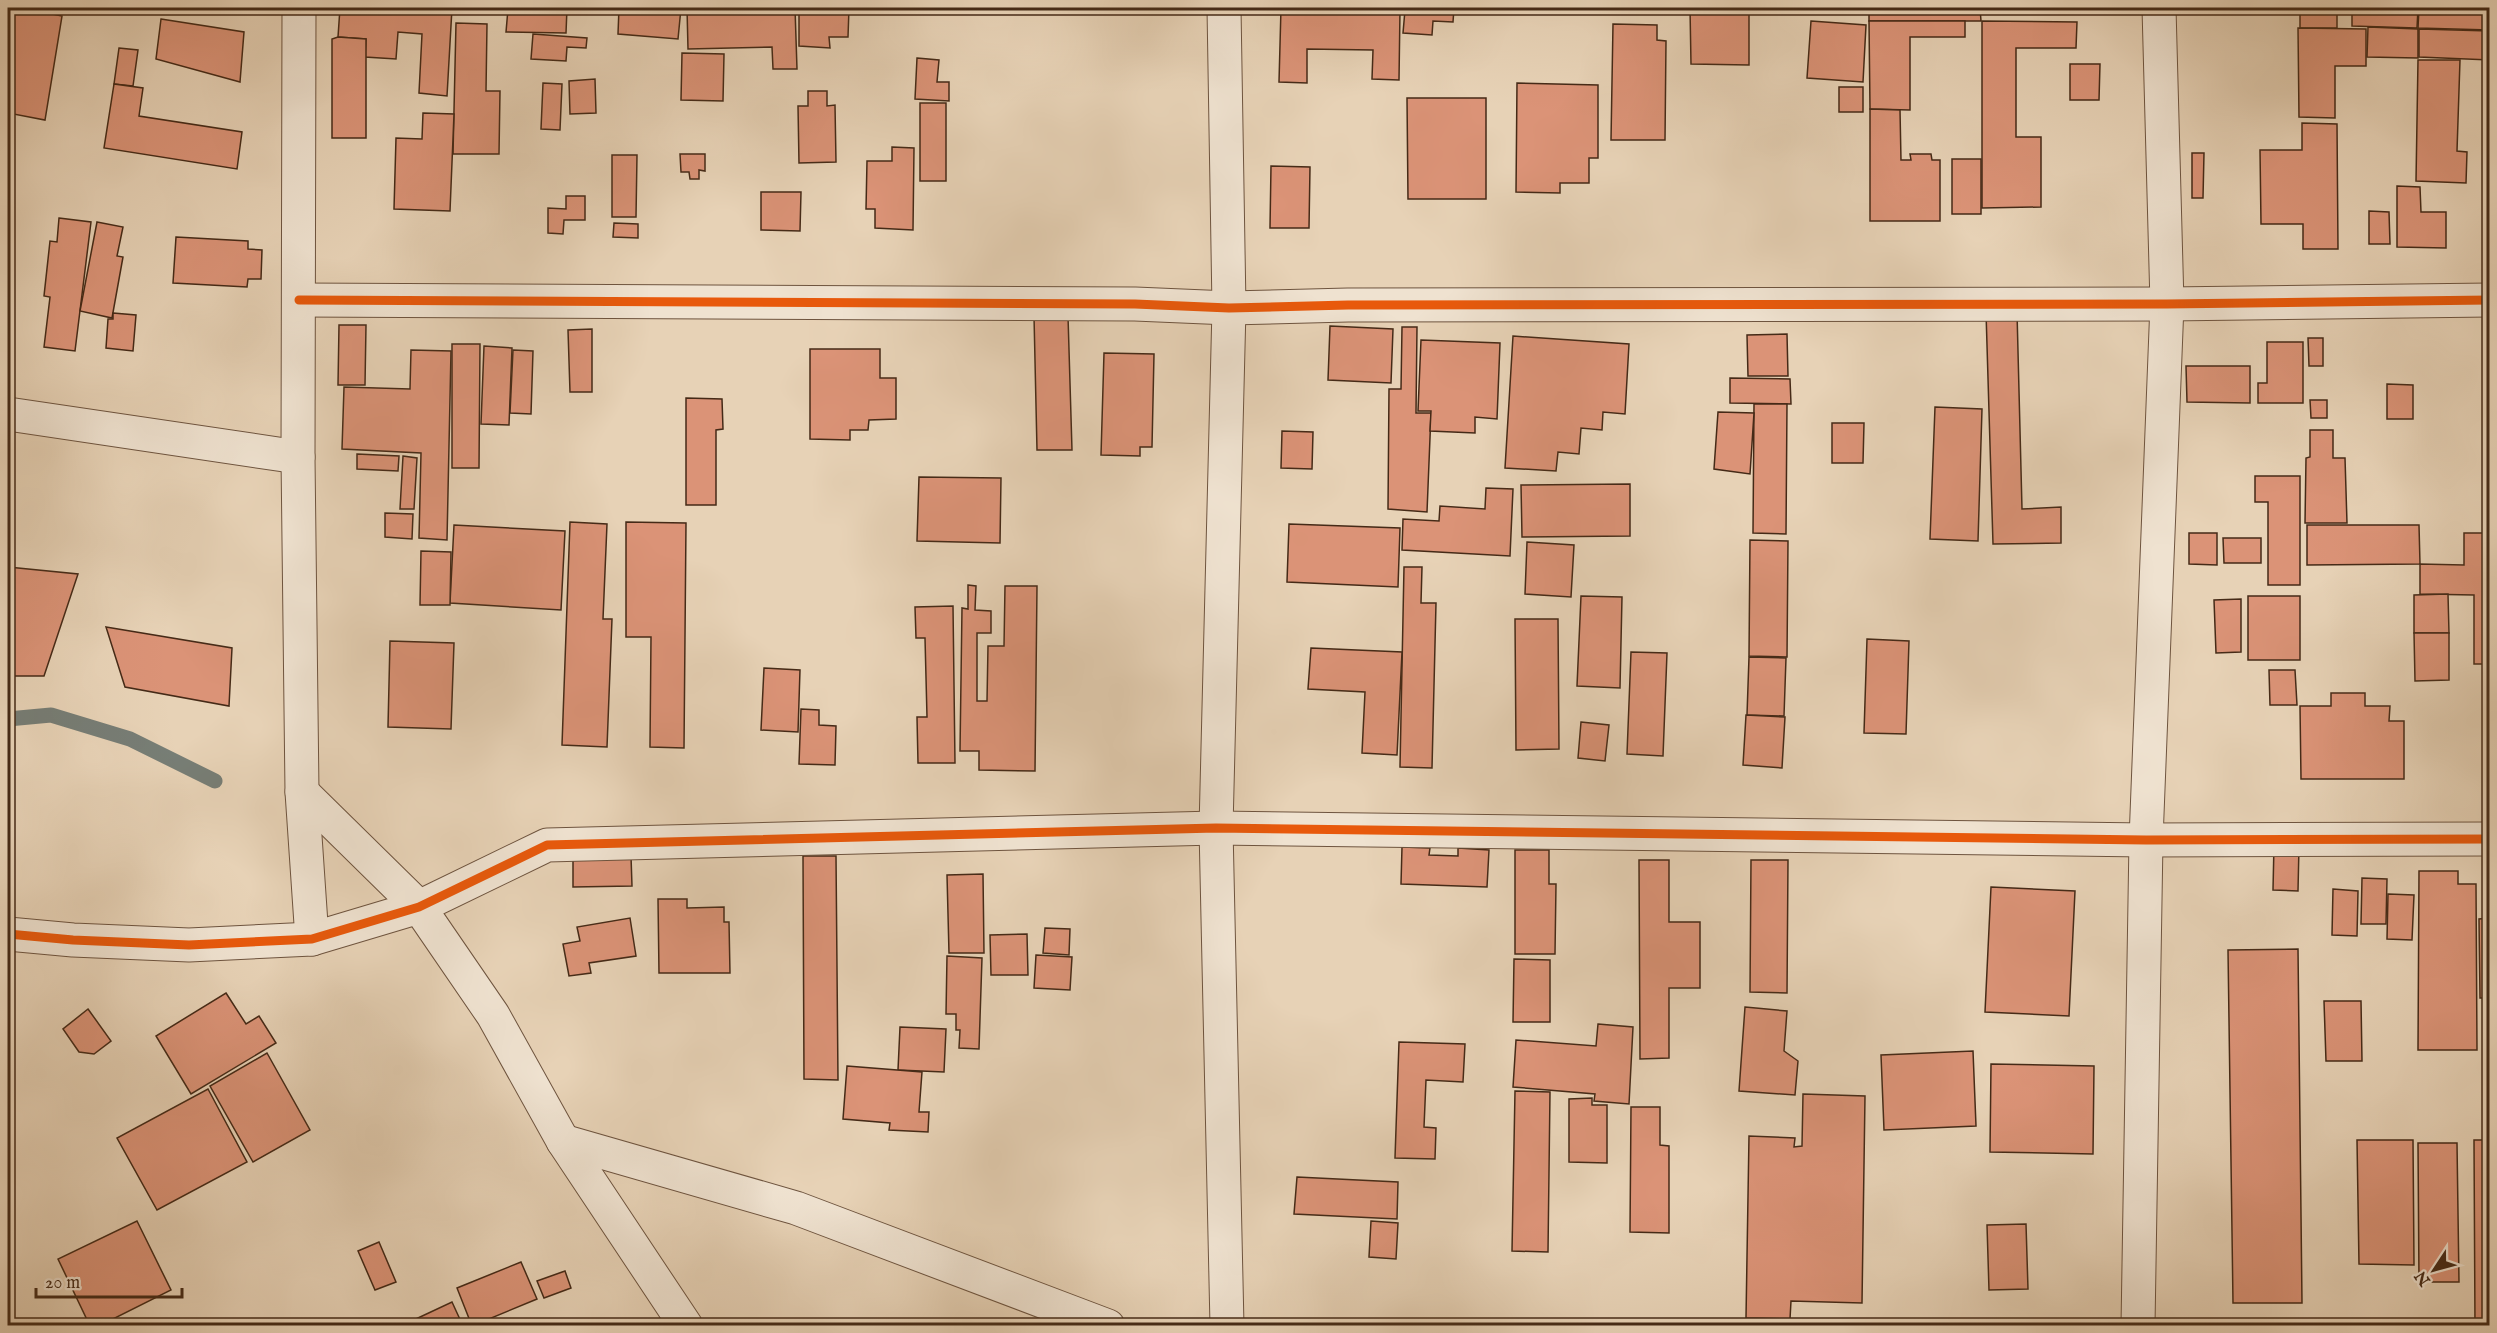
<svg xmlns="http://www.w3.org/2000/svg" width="2497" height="1333" font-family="'IM FELL English',serif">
<rect width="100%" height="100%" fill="#e7d2b6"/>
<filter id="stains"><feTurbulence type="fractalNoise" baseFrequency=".00333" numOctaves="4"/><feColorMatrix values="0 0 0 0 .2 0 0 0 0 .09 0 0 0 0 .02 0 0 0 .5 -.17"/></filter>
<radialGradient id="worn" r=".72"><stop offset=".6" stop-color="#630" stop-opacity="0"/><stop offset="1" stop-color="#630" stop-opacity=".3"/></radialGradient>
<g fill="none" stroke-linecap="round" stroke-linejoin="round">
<path stroke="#777e76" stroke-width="15" d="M8 719 51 715 130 739 215 781"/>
</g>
<g fill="#db9377" stroke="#452a17" stroke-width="1.5">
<path d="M8 8H32V10L62 16 45 120 8 113Z"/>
<path d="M340 8H452L447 96 419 93 422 34 398 32 396 59 365 57 366 39 338 37Z"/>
<path d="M520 8H567L566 33 506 32 508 9Z"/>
<path d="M619 8H681L678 39 618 34Z"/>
<path d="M687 8H795L797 69H773L772 47 688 49Z"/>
<path d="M799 8H849L848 37H829L830 48 799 46Z"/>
<path d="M1281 8 1400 10 1399 80 1372 79 1373 50 1307 49V83L1279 82Z"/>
<path d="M1411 8H1454L1453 22 1433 21 1432 35 1403 33 1405 10 1411 11Z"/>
<path d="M1690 8H1749V65L1691 64Z"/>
<path d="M1869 8H1980L1981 21H1869Z"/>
<rect x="2300" y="8" width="37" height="20"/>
<path d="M2352 8H2418L2417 28 2352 26Z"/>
<path d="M2419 8H2490V30L2418 28Z"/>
<path d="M161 19 244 32 240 82 156 59Z"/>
<path d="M1811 21 1866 25 1863 82 1807 78Z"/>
<path d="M1869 21H1965V37H1910V110L1870 109Z"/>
<path d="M1982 21 2077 22 2076 48H2016V137H2041V207L1982 208Z"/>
<path d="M456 23 487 24 486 91H500L499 154H453Z"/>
<path d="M1613 24 1657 25V40L1666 41 1665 140H1611Z"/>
<path d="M2368 27 2418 29V58L2367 57Z"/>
<path d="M2298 28 2366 29V66H2335V118L2299 117Z"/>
<path d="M2419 29 2490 31V60L2419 57Z"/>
<path d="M533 34 587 38 586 48 567 47 566 61 531 59Z"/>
<path d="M338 37 366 39V138H332V39Z"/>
<path d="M119 48 138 50 133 86 114 84Z"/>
<path d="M682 53 724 54 723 101 681 100Z"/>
<path d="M917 58 939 60 937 82H949V101L915 99Z"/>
<path d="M2418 60H2460L2457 151 2467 152 2466 183 2416 181Z"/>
<path d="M2070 64H2100L2099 100H2070Z"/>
<path d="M595 79 596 113 570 114 569 81Z"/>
<path d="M543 83 562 84 560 130 541 129Z"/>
<path d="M1517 83 1598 85V158H1589V183H1560V193L1516 192Z"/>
<path d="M114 84 143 88 139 116 242 132 237 169 104 148Z"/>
<rect x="1839" y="87" width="24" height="25"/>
<path d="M808 91H827V106L835 105 836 162 799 163 798 106H808Z"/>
<path d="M1407 98H1486V199H1408Z"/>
<rect x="920" y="103" width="26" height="78"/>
<path d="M1870 109 1900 110 1901 160H1911L1910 154H1931L1932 160H1940V221H1870Z"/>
<path d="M423 113 454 114 450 211 394 209 396 138 422 139Z"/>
<path d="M2302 123 2337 124 2338 249H2303V224H2261L2260 150H2302Z"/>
<path d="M892 147 914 148 913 230 875 228V209H866L867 161H892Z"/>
<path d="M2192 153H2204L2203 198H2192Z"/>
<path d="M680 154H705V171L699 170V179H690L689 172H681Z"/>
<path d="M612 155H637L636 217H612Z"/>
<rect x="1952" y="159" width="29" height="55"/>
<path d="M1271 166 1310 167 1309 228H1270Z"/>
<path d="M2397 186 2420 187 2421 212H2446V248L2397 247Z"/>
<path d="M761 192H801L800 231 761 230Z"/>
<path d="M566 196H585V220H564L563 234 548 233V208L566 209Z"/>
<path d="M2369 211 2389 212 2390 244H2369Z"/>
<path d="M59 218 91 222 75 351 44 347 50 297 44 296 50 241 57 242Z"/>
<path d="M97 222 123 227 117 256 123 257 112 318 80 311Z"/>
<path d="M614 223 638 224V238L613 237Z"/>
<path d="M176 237 248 241V249L262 250 261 279H248L247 287 173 283Z"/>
<path d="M1986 312H2017L2022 509 2061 507V543L1993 544Z"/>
<path d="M113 313 136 315 133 351 106 348 108 319H113Z"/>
<path d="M1034 316H1068L1072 450H1037Z"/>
<path d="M339 325H366L365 385H338Z"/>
<path d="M1330 326 1393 329 1391 383 1328 380Z"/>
<path d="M1402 327H1417L1416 413H1431L1427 512 1388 509 1389 389H1401Z"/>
<path d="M592 329V392H570L568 330Z"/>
<path d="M1787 334 1788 376H1748L1747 335Z"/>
<path d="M1513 336 1629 344 1625 414 1603 412 1602 430 1581 428 1579 454 1558 452 1556 471 1505 468Z"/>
<path d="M2308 338H2323V366H2309Z"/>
<path d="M1421 340 1500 343 1497 419 1475 417V433L1430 431 1431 411H1418Z"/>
<path d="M2267 342H2303V403H2258V383H2267Z"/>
<path d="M452 344H480L479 468H452Z"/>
<path d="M484 346 512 348 509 425 481 424Z"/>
<path d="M810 349H880V378H896V419L869 420 868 430H850V440L810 439Z"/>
<path d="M411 350 451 351 447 540 419 538 421 453 342 449 344 387 410 389Z"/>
<path d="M513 350 533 351 531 414 510 413Z"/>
<path d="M1104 353 1154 354 1152 447H1140V456L1101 455Z"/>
<path d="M2186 366H2250V403L2187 402Z"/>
<path d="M1730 378 1790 379 1791 404 1730 403Z"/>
<path d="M2387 384 2413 385V419H2387Z"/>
<path d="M686 398 722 399 723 429 716 430V505H686Z"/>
<path d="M2310 400H2327V418H2311Z"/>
<path d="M1754 404H1787L1786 534 1753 533Z"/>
<path d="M1935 407 1982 409 1978 541 1930 539Z"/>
<path d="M1718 412 1754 413 1750 474 1714 469Z"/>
<path d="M1832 423H1864L1863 463H1832Z"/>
<path d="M2310 430H2333V458H2345L2347 523H2305L2306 458 2310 457Z"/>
<path d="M1282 431 1313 432 1312 469 1281 468Z"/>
<path d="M357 454 399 456 398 471 357 469Z"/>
<path d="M403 456 417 458 414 509H400Z"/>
<path d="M2255 476H2300V585H2268V502H2255Z"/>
<path d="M919 477 1001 478 1000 543 917 541Z"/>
<path d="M1630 484V536L1522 537 1521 485Z"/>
<path d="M1486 488 1513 489 1510 556 1402 550 1403 519 1439 521 1440 506 1485 509Z"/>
<path d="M385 513 413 514 412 539 385 537Z"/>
<path d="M570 522 607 524 603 619H612L607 747 562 745Z"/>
<path d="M626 522 686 523 684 748 650 747 651 637H626Z"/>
<path d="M1289 524 1400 528 1398 587 1287 582Z"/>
<path d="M454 525 565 531 561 610 450 603Z"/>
<path d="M2307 525H2419L2420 564 2307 565Z"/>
<path d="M2189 533H2217V565L2189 564Z"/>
<path d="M2464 533H2490V664H2474V595L2420 594V564L2464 565Z"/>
<path d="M2223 538H2261V563H2224Z"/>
<path d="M1750 540 1788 541 1787 657 1749 656Z"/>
<path d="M1527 542 1574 545 1571 597 1525 594Z"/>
<path d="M421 551 451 552 450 605H420Z"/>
<path d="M8 567 78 574 44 676H8Z"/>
<path d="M1404 567H1422L1421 603H1436L1432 768 1400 767Z"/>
<path d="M968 585 976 586 975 610 991 611V633H977V701H987L988 646H1004L1005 586H1037L1035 771 979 770V751H960L962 608 968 609Z"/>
<path d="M2448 594 2449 633H2414V595Z"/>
<path d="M1581 596 1622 597 1620 688 1577 686Z"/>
<rect x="2248" y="596" width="52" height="64"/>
<path d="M2241 599V652L2216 653 2214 600Z"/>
<path d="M953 606 955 763H918L917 717H927L925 638H916L915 607Z"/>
<path d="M1515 619H1558L1559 749 1516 750Z"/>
<path d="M106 627 232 648 229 706 125 687Z"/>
<path d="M2414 633H2449V680L2415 681Z"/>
<path d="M1867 639 1909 641 1906 734 1864 733Z"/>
<path d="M390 641 454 643 451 729 388 727Z"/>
<path d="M1311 648 1402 652 1397 755 1362 753 1365 692 1308 689Z"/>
<path d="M1631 652 1667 653 1663 756 1627 754Z"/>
<path d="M1749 657 1786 658 1784 716 1747 715Z"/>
<path d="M764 668 800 670 798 732 761 730Z"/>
<path d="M2269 670H2295L2297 705H2270Z"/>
<path d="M2331 693H2365V706H2390L2389 721H2404V779H2301L2300 706H2331Z"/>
<path d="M801 709 819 710V725L836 726 835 765 799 764Z"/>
<path d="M1746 715 1785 717 1782 768 1743 765Z"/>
<path d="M1581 722 1609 725 1605 761 1578 758Z"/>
<path d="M2274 845 2299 846 2298 891 2273 890Z"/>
<path d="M1402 847 1430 848 1429 855 1458 856V848L1489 850 1487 887 1401 884Z"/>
<path d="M1515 850H1549V884H1556L1555 954H1515Z"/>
<path d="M631 856 632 886 573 887V857Z"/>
<path d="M803 856H836L838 1080 804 1079Z"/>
<path d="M1639 860H1669V922H1700V988H1669V1058L1640 1059Z"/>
<path d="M1751 860H1788L1787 993 1750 992Z"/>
<path d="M2419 871H2458V884H2476L2477 1050H2418Z"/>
<path d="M983 874 984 953H949L947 875Z"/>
<path d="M2362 878 2387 879 2386 924H2361Z"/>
<path d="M1991 887 2075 891 2069 1016 1985 1012Z"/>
<path d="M2333 889 2358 891 2357 936 2332 935Z"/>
<path d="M2388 894 2414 895 2412 940 2387 939Z"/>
<path d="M658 899H687V908L724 907V922H729L730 973H659Z"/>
<path d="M630 918 636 956 589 963 591 973 569 976 563 944 580 941 577 927Z"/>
<path d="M2490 918V998H2480L2479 919Z"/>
<path d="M1045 928 1070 929 1069 955 1043 953Z"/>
<path d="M1027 934 1028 975H991L990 935Z"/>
<path d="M2298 949 2302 1303H2233L2228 950Z"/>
<path d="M1036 955 1072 957 1070 990 1034 988Z"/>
<path d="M947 956 982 958 979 1049 959 1048 960 1030H956V1014H946Z"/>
<path d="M1514 959 1550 960V1022H1513Z"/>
<path d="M226 993 246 1024 259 1016 276 1043 191 1094 156 1036Z"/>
<path d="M2324 1001H2361L2362 1061H2326Z"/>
<path d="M1745 1007 1787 1011 1784 1051 1798 1061 1795 1095 1739 1091Z"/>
<path d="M88 1009 111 1041 94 1054 79 1052 63 1029Z"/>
<path d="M1598 1024 1633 1027 1629 1104 1594 1101 1595 1094 1513 1087 1516 1040 1596 1046Z"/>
<path d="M900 1027 946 1029 944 1072 898 1070Z"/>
<path d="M1399 1042 1465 1044 1463 1082 1426 1080 1424 1127 1436 1128 1435 1159 1395 1158Z"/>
<path d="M1973 1051 1976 1126 1884 1130 1881 1055Z"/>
<path d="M267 1053 310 1130 253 1162 210 1086Z"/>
<path d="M1991 1064 2094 1066 2093 1154 1990 1152Z"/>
<path d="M847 1066 922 1072 919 1112H929L928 1132 889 1130 890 1123 843 1119Z"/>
<path d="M8 1072 14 1073 11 1098 8 1097Z"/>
<path d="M208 1089 247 1162 157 1210 117 1138Z"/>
<path d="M1515 1091 1550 1092 1548 1252 1512 1251Z"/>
<path d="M1803 1094 1865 1096 1862 1303 1791 1301 1790 1319 1746 1318 1749 1136 1795 1138 1794 1147 1802 1146Z"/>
<path d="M1592 1098V1105H1607V1163L1569 1162V1099Z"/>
<path d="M1631 1107H1660V1145L1669 1146V1233L1630 1232Z"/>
<path d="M2357 1140H2413L2414 1265 2359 1264Z"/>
<path d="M2474 1140H2490V1326H2475Z"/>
<path d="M2418 1143H2457L2459 1282H2419Z"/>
<path d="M1297 1177 1398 1182 1397 1219 1294 1214Z"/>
<path d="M137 1221 171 1290 99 1326H90L58 1259Z"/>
<path d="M1371 1221 1398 1223 1396 1259 1369 1257Z"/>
<path d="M2026 1224 2028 1289 1989 1290 1987 1225Z"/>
<path d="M379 1242 396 1282 375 1290 358 1251Z"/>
<path d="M521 1262 537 1299 472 1326 457 1288Z"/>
<path d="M565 1271 571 1288 544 1298 537 1281Z"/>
<path d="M452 1302 463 1326 403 1325Z"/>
</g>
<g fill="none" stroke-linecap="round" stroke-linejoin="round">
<defs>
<g id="minor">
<path d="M299 8 298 457 302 792 312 939"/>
<path d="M1224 8 1229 308 1216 828 1227 1326"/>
<path d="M299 300 1135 304 1229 308 1348 305 2167 304 2490 300"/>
<path d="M8 414 298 457"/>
<path d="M302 792 419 907 493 1015 563 1141 686 1326"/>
<path d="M8 934 73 940 189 945 312 939 419 907 547 845 1216 828 2146 840 2490 839"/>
<path d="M563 1141 796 1208 1108 1326"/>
<path d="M2138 1326 2146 840 2167 304 2159 8"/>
</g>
</defs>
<use href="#minor" stroke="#6e543f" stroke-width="35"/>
<use href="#minor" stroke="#efe2d0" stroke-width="33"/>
<defs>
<g id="cycleway">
<path d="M299 300 1135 304 1229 308 1348 305 2167 304 2490 300"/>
<path d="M8 934 73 940 189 945 312 939 419 907 547 845 1216 828 2146 840 2490 839"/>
</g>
</defs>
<use href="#cycleway" stroke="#efe2d0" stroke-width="13"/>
<use href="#cycleway" stroke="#e8590c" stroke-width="9"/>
</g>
<rect width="2497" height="1333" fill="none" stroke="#e7d2b6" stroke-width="30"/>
<rect x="9" y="9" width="2479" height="1315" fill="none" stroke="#452a17" stroke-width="3"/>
<rect x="15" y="15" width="2467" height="1303" fill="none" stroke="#452a17" stroke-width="1.5"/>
<g transform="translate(2434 1270) rotate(234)" stroke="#efe2d0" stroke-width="4.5" paint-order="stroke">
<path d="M0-4.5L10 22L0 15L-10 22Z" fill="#452a17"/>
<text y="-9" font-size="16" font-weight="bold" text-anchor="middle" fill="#452a17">N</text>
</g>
<path d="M36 1288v9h146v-9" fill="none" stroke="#452a17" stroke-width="3"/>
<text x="45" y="1288" font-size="18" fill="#452a17" stroke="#efe2d0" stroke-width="4.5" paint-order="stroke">20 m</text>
<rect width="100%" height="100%" filter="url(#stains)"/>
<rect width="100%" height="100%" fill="url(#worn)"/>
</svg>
